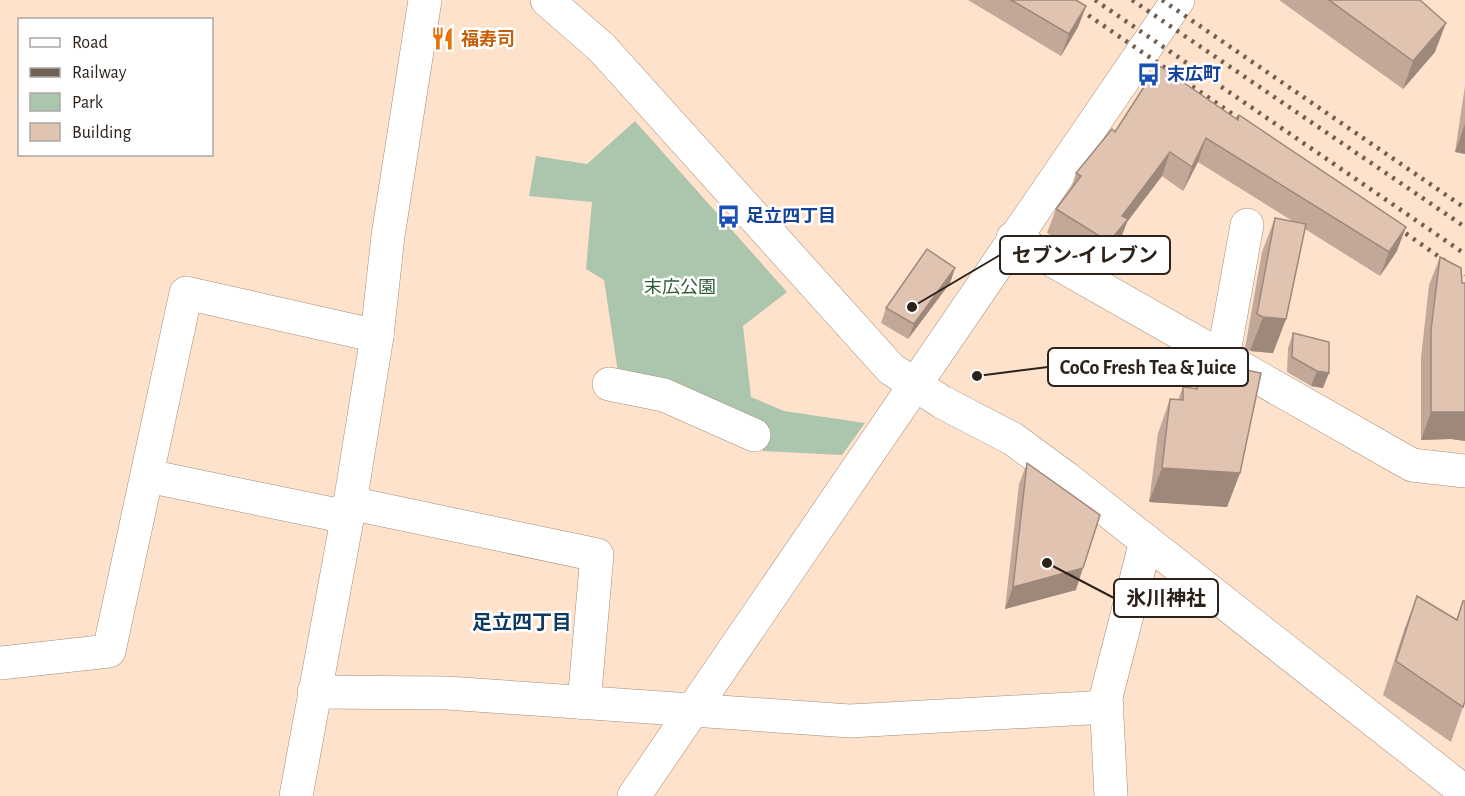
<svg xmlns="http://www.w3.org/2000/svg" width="1465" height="796" font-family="'Alegreya Sans','Noto Sans JP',sans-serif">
<rect width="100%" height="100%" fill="#fee2cc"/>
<path fill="#acc5ad" d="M635 121 787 292 743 326 751 397 784 411 865 423 842 455 763 451 762 427 618 372 604 280 586 269 592 202 529 196 536 156 587 164Z"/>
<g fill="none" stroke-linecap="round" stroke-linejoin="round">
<defs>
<g id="street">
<path d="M1013 238 1412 465 1465 471"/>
<path d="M1223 358 1247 225"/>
<path d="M609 384 664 395 754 435"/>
<path d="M148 476 347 517"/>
<path d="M350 503 597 555 584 703"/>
<path d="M0 663 109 651 186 293 377 336"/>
<path d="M314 692 447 693 850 721 1107 707"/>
<path d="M296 796 350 503 377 336 388 236 425 0"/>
<path d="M1111 796 1106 697 1146 541"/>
</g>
<g id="secondary">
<path d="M547 0 602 48 891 369 942 402 1013 439 1066 478 1465 792"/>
<path d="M634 796 1178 0"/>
</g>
</defs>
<use href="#street" stroke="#a58c77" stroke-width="34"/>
<use href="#secondary" stroke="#a58c77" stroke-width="34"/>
<use href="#street" stroke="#fff" stroke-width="33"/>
<use href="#secondary" stroke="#fff" stroke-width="33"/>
<g stroke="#706054" stroke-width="4.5" stroke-dasharray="3 6" stroke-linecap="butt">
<path d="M1066 0 1250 126"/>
<path d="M1095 0 1465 254"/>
<path d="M1132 0 1465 227"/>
<path d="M1162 0 1465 208"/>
<path d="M1391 223 1465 275"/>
</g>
</g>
<g fill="#c2a898">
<path d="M968 0H1076L1086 6 1078 27 1061 56Z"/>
<path d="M1279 0H1420L1435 52 1403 89Z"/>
<path d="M1465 86V154L1455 152Z"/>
<path d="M1239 115 1397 251 1380 276 1305 229 1286 319 1273 353 1250 351 1245 348 1262 252 1275 218 1294 222 1198 162 1183 191 1162 176 1127 222 1119 243 1101 266 1047 233 1056 209 1070 191 1076 173 1115 132 1237 120Z"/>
<path d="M1440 257 1462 283H1465V441L1451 439 1421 440V358L1429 285Z"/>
<path d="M955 268 950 283 908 339 881 323 886 308Z"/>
<path d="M1293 333 1329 342 1323 388 1311 386 1287 372 1288 348Z"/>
<path d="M1199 376 1240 473 1227 507 1149 502 1158 433 1170 399 1178 400 1183 387 1195 388Z"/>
<path d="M1027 463 1076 590 1005 609 1019 484Z"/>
<path d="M1417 596 1456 620 1463 601V707L1451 742 1383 695 1404 630Z"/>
</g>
<g fill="#9e887c">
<path d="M1086 6 1078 27 1061 56 1069 34Z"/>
<path d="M1446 23 1435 52 1403 89 1413 61Z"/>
<path d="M1465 124V154L1455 152Z"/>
<path d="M1206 138 1198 162 1183 191 1192 167Z"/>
<path d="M1170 152 1162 176 1127 222 1119 243 1101 266 1109 242 1122 216Z"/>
<path d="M1406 227 1397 251 1380 276 1389 252Z"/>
<path d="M955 268 950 283 908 339 914 324Z"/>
<path d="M1263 317 1286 319 1273 353 1250 351Z"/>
<path d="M1317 371 1329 373 1323 388 1311 386Z"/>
<path d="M1461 411 1465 412V441L1451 439 1421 440 1431 412Z"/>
<path d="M1162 468 1240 473 1227 507 1149 502Z"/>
<path d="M1083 568 1076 590 1005 609 1013 587Z"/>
</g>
<g fill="#e1c3b1" stroke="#9e887c" stroke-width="1.5">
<path d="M1011 0H1076L1086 6 1069 34Z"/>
<path d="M1329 0H1420L1446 23 1413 61Z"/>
<path d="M1158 65 1238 120 1239 115 1406 227 1389 252 1206 138 1192 167 1170 152 1122 216 1128 219 1109 242 1056 209 1081 176 1076 173 1112 129 1115 132Z"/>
<path d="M1275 218 1306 224 1286 319 1263 317 1257 314Z"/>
<path d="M927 249 955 268 914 324 886 308Z"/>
<path d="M1440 257 1461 268 1462 283H1465V412H1431V330Z"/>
<path d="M1293 333 1329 342V373L1317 371 1292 357Z"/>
<path d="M1221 365 1261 373 1240 473 1162 468 1170 399 1183 400V387L1197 389 1199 376Z"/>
<path d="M1027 463 1100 515 1083 568 1013 587Z"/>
<path d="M1417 596 1457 620 1463 601H1465V701L1463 707 1396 661Z"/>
</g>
<defs>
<symbol id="restaurant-bare" viewBox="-9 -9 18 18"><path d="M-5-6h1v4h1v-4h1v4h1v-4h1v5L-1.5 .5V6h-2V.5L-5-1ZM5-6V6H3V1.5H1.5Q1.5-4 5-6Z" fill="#e8710a" stroke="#fff" stroke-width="2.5" paint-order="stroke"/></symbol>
<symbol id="bus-bare" viewBox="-9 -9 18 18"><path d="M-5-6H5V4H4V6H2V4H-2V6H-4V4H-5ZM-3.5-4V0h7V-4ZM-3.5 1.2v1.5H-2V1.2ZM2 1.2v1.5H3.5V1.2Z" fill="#1a4fb4" stroke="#fff" stroke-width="2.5" paint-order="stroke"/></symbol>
</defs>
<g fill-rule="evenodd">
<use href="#restaurant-bare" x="426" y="22" width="33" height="33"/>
<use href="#bus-bare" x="1132" y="58" width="33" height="33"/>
<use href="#bus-bare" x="712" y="200" width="33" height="33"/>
</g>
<g text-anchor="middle" stroke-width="5" stroke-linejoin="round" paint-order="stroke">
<g font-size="18" font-weight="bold" fill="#c56008" stroke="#fff" text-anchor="start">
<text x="461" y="45">福寿司</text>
</g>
<g font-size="18" font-weight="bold" fill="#164399" stroke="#fff" text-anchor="start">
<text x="1167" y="80">末広町</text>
<text x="746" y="222">足立四丁目</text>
</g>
<g font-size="18" fill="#2d5a32" stroke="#fff">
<text x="680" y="293">末広公園</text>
</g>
<g font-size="20" font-weight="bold" fill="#0f3a5f" stroke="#fff">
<text x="522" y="629">足立四丁目</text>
</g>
</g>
<path fill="none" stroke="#2c221a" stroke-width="2" d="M912 307L1000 255M977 376L1048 367M1047 563L1114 598"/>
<g fill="#2c221a" stroke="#fff" stroke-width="2">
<circle cx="912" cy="307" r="6"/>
<circle cx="977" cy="376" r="6"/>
<circle cx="1047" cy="563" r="6"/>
</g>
<g fill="#fff" stroke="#2c221a" stroke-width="2">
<rect x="1000" y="236" width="170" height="38" rx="6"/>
<rect x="1048" y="348" width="200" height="38" rx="6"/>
<rect x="1114" y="579" width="104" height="38" rx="6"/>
</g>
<g font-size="20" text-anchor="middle" font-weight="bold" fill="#2c221a">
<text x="1085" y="262">セブン-イレブン</text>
<text x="1148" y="374">CoCo Fresh Tea &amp; Juice</text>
<text x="1166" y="605">氷川神社</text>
</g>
<rect x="18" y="18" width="195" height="138" fill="#ffffff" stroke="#aba7a3" stroke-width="1.5"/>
<rect x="30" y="38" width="30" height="9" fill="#ffffff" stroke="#aba7a3" stroke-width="1.5"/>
<text x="72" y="48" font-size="18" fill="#2c221a">Road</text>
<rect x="30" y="68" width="30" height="9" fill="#706054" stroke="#aba7a3" stroke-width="1.5"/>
<text x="72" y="78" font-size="18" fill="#2c221a">Railway</text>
<rect x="30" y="93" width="30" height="18" fill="#acc5ad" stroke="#aba7a3" stroke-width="1.5"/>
<text x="72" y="108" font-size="18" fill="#2c221a">Park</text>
<rect x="30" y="123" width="30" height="18" fill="#e1c3b1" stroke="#aba7a3" stroke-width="1.5"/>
<text x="72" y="138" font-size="18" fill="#2c221a">Building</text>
</svg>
